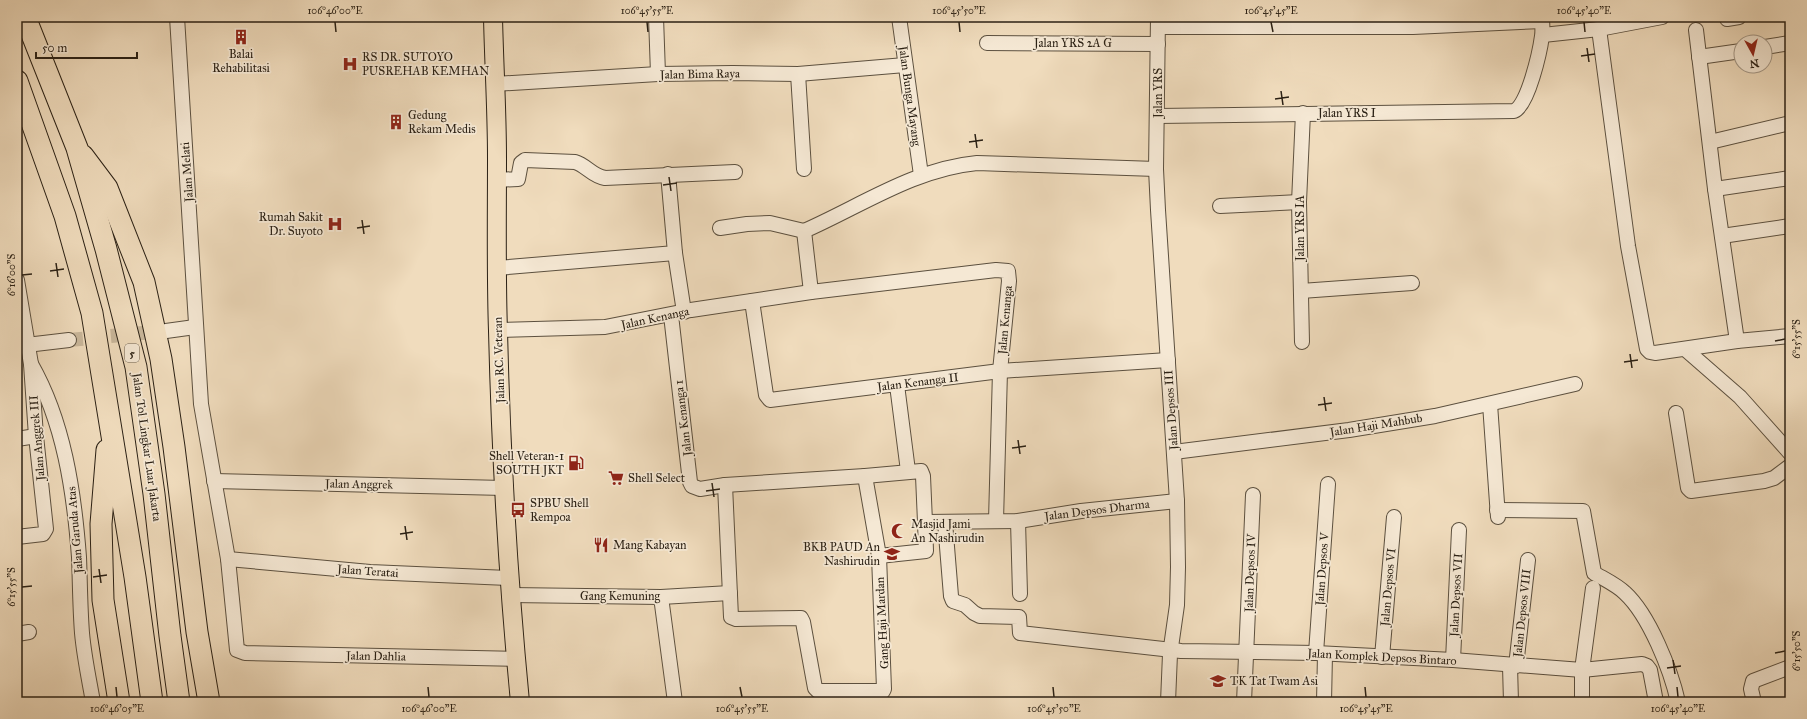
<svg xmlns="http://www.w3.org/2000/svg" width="1807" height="719" font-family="'IM FELL Great Primer',serif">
<rect width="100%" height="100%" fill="#f0dcbd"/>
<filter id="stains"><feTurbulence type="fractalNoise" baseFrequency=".005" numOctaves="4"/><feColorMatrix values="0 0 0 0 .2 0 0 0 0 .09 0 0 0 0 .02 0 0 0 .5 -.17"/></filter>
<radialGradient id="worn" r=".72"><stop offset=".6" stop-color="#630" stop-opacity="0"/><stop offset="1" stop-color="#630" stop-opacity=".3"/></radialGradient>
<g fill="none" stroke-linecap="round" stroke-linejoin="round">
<path stroke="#c9b79b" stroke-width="14" stroke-dasharray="14 7" stroke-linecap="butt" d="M69 340 163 331"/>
<defs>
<g id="minor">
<path d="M177 17 201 404 228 559 237 650 245 653 516 659"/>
<path d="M656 17 658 74"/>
<path d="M899 17 921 175"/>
<path d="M1158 17 1156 169 1158 210 1177 501 1178 567 1177 605 1170 654 1168 702"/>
<path d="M1727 19 1739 17"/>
<path d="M1159 27H1413L1542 21"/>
<path d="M1599 29 1628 246 1647 349 1650 352 1655 353 1737 341 1790 336"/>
<path d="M1696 30 1715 189 1737 341"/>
<path d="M1543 35 1599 29 1662 17"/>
<path d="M987 43 1158 44"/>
<path d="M1765 47 1790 43"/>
<path d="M1699 57 1741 51"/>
<path d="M798 74 804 169"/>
<path d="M495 84 658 74 733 73 798 74 905 65"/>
<path d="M1158 116 1514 111C1528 106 1540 51 1542 36 1543 30 1542 23 1542 17"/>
<path d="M1710 142 1790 123"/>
<path d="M496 180 518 179 521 163 525 160 575 162C586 165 592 176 605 178L735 172"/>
<path d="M1715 189 1790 178"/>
<path d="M1220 206 1299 202"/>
<path d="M720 228 747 224 770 223 804 231"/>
<path d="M1722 236 1790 226"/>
<path d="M675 253 684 312"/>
<path d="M497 268 675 253 668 174"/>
<path d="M17 280 31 364 36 436 46 529 43 534 17 537"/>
<path d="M1301 291 1412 283"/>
<path d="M811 292 804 231C861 206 914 169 977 163L1156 169"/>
<path d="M752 301 766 395 770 400 1000 371 1168 360"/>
<path d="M671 315 690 482 692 486 700 489 725 485 865 476 879 556 926 551 925 522 1018 521 1081 511 1177 501"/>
<path d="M498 330 605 327 691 310 811 292 996 270 1008 271 1009 281 1000 371 996 521"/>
<path d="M166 331 195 327"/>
<path d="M1302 342 1299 202 1303 113"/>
<path d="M18 346 69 340"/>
<path d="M1685 349 1740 397 1790 453"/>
<path d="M31 364C64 422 74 491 79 557 80 582 80 607 82 633 84 656 89 679 93 702"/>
<path d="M897 385 908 471"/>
<path d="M1490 404 1498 517"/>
<path d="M1676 413 1688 488 1691 491 1764 481 1774 478 1790 466"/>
<path d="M17 439 36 436"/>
<path d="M1174 452 1349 430 1435 416 1575 384"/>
<path d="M865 476 921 471 923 476 925 522"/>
<path d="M214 481 504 488"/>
<path d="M725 485 731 617 736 619 801 618 803 622 815 688 818 691H883L884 689 879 556"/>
<path d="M1497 510 1583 511 1594 573C1604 579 1617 585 1625 593 1649 615 1671 670 1678 702"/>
<path d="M1018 521 1020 594"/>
<path d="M945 522 951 596 953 601 965 605 974 613 980 616 1019 617 1020 633 1181 651 1316 653 1453 660 1582 670 1642 664 1647 666 1650 670 1656 702"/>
<path d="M228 559 370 572 508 578"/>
<path d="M510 595 661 597 730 593"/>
<path d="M661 597 675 702"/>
<path d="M17 634 29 632"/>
<path d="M1316 653 1328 484"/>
<path d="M1382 657 1394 517"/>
<path d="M1453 660 1459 530"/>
<path d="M1510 666 1511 702"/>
<path d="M1516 666 1528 560"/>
<path d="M1244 702 1253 495"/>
<path d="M1324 702 1325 654"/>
<path d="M1582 702V670L1593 588"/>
<path d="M1754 702 1751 689 1753 681 1790 667"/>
</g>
<path id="major" d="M493 17C494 64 497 111 497 158 497 216 496 273 498 331 501 455 508 578 520 702"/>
<g id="highway">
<path d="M25 17 77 148 106 249 136 367 154 494 170 636 179 702"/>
<path d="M17 81 65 216 92 313 135 577 152 702"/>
<path d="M83 156 107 188 144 282 161 359 174 447 197 632 209 702"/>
<path d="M107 450 101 524 103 600 119 702"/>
</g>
</defs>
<use href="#minor" stroke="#5c503f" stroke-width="16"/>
<use href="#major" stroke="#2b2115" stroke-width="20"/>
<use href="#highway" stroke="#2b2115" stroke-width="23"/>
<use href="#minor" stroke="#f5e8d4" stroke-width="14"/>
<use href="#major" stroke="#f0dcbd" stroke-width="18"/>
<use href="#highway" stroke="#f0dcbd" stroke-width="21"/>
</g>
<path fill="none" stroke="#2b2115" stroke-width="1.5" d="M335 22 336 32M647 22 648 32M959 22 960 32M1271 22 1273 32M1584 22 1585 32M1587 48 1589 62M1581 56 1595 54M1281 91 1283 105M1275 99 1289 97M975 134 977 148M969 142 983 140M669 177 671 191M663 185 677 183M362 220 364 234M357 228 370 226M56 263 58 277M50 271 64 269M22 275 32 274M1775 341 1785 339M1630 354 1632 368M1624 362 1638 360M1324 397 1326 411M1318 405 1332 403M1018 440 1020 454M1012 448 1026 446M712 483 714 497M706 491 720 489M405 526 407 540M400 534 413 532M99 569 101 583M93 577 107 575M22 587 32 586M1775 653 1785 651M1673 660 1675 674M1667 668 1681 666M116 687 117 697M428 687 429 697M740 687 742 697M1053 687 1054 697M1365 687 1366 697M1677 687 1678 697"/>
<defs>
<symbol id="building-bare" viewBox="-9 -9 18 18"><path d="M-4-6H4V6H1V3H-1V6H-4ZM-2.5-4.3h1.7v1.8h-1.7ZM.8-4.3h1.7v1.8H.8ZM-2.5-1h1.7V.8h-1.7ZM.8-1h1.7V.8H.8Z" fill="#8f2418" stroke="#f5e8d4" stroke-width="2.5" paint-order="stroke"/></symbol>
<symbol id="hospital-bare" viewBox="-9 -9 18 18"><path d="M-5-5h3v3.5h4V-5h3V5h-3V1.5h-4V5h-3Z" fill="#8f2418" stroke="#f5e8d4" stroke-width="2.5" paint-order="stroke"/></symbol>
<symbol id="fuel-bare" viewBox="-9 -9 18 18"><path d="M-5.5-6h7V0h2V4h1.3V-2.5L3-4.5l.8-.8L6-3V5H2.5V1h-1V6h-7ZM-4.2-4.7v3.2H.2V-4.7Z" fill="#8f2418" stroke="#f5e8d4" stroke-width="2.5" paint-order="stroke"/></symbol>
<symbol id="supermarket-bare" viewBox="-9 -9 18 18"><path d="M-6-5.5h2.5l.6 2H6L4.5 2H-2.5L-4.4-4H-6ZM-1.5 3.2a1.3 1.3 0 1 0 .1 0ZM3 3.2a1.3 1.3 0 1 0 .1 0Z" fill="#8f2418" stroke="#f5e8d4" stroke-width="2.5" paint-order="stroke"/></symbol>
<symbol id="bus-bare" viewBox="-9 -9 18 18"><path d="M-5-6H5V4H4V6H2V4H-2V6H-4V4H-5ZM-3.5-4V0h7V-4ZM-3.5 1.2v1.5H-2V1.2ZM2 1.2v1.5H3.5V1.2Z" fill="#8f2418" stroke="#f5e8d4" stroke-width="2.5" paint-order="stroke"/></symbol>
<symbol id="mosque-bare" viewBox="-9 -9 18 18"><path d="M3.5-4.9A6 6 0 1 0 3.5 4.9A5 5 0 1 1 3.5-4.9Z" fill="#8f2418" stroke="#f5e8d4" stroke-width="2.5" paint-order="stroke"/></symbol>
<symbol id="restaurant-bare" viewBox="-9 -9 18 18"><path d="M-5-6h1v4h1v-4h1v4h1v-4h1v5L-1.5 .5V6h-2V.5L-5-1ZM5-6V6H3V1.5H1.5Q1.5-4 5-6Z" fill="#8f2418" stroke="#f5e8d4" stroke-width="2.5" paint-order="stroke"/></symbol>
<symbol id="school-bare" viewBox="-9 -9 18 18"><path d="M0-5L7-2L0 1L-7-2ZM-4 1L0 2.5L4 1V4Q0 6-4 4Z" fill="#8f2418" stroke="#f5e8d4" stroke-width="2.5" paint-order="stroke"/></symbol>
</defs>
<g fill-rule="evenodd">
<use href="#building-bare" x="230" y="26" width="22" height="22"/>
<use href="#hospital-bare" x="339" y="53" width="22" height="22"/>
<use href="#building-bare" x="385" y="111" width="22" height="22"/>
<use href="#hospital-bare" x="324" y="213" width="22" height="22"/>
<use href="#fuel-bare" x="565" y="452" width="22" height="22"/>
<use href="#supermarket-bare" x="605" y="467" width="22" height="22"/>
<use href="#bus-bare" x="507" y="499" width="22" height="22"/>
<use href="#mosque-bare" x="888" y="520" width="22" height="22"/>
<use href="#restaurant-bare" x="590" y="534" width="22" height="22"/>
<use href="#school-bare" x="881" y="543" width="22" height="22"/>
<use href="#school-bare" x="1207" y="670" width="22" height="22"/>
</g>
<g text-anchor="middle" stroke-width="3.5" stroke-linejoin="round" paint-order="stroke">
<rect fill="#f5e8d4" stroke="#685d4e" stroke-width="1" x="125" y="344" width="14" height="18" rx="3"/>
<g font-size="11" font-weight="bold" fill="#2b2115">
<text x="132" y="357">5</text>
</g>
<g font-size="12" fill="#2b2115" stroke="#f5e8d4">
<text x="1073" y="47">Jalan YRS 2A G</text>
<text transform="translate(700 74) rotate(-1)" y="4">Jalan Bima Raya</text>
<text transform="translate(1158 93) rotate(-90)" y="4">Jalan YRS</text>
<text transform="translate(910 96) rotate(82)" y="4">Jalan Bunga Mayang</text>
<text x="1347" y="117">Jalan YRS I</text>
<text transform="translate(187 172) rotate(-94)" y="4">Jalan Melati</text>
<text transform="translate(1300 228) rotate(-90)" y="4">Jalan YRS IA</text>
<text transform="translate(655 318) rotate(-12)" y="4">Jalan Kenanga</text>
<text transform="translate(1005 320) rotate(-85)" y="4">Jalan Kenanga</text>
<text transform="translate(499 360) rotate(-92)" y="4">Jalan RC. Veteran</text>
<text transform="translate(918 382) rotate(-7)" y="4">Jalan Kenanga II</text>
<text transform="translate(1171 410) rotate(-94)" y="4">Jalan Depsos III</text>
<text transform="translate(683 418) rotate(-97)" y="4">Jalan Kenanga 1</text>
<text transform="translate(1376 425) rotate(-9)" y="4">Jalan Haji Mahbub</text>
<text transform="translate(37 438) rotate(-95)" y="4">Jalan Anggrek III</text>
<text transform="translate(147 447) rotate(82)" y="4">Jalan Tol Lingkar Luar Jakarta</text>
<text transform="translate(359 484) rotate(1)" y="4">Jalan Anggrek</text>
<text transform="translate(1097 510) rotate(-7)" y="4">Jalan Depsos Dharma</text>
<text transform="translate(75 530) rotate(-95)" y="4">Jalan Garuda Atas</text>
<text transform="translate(1322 569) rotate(-86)" y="4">Jalan Depsos V</text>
<text transform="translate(368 571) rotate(4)" y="4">Jalan Teratai</text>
<text transform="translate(1250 573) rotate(-88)" y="4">Jalan Depsos IV</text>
<text transform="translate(1388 587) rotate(-85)" y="4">Jalan Depsos VI</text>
<text transform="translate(1456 595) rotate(-87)" y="4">Jalan Depsos VII</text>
<text x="620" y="600">Gang Kemuning</text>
<text transform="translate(1522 613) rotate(-84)" y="4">Jalan Depsos VIII</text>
<text transform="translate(882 623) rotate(-93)" y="4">Gang Haji Mardan</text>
<text transform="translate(376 656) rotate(1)" y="4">Jalan Dahlia</text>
<text transform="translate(1382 657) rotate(3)" y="4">Jalan Komplek Depsos Bintaro</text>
</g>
<g font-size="12" fill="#2b2115" stroke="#f5e8d4" text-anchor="start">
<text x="241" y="58" text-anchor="middle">Balai<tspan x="241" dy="14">Rehabilitasi</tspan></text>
<text x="362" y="61">RS DR. SUTOYO<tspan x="362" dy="14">PUSREHAB KEMHAN</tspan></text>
<text x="408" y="119">Gedung<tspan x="408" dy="14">Rekam Medis</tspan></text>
<text x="323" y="221" text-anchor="end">Rumah Sakit<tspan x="323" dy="14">Dr. Suyoto</tspan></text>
<text x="564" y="460" text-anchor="end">Shell Veteran-1<tspan x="564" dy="14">SOUTH JKT</tspan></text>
<text x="628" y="482">Shell Select</text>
<text x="530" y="507">SPBU Shell<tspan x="530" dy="14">Rempoa</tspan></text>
<text x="911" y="528">Masjid Jami<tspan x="911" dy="14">An Nashirudin</tspan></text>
<text x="613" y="549">Mang Kabayan</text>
<text x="880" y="551" text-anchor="end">BKB PAUD An<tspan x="880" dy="14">Nashirudin</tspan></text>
<text x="1230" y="685">TK Tat Twam Asi</text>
</g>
</g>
<rect width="1807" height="719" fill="none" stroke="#f0dcbd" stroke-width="44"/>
<g transform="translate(1753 54) rotate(172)"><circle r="19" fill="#f5e8d4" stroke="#a49888"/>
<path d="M0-3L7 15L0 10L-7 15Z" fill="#8f2418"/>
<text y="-6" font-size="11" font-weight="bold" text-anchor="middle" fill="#2b2115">N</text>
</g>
<path d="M36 52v6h101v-6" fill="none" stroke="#2b2115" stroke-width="2"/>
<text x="42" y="52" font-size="12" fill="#2b2115" stroke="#f5e8d4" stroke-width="3" paint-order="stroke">50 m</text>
<rect x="22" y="22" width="1763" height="675" fill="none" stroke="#2b2115" stroke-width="1.5"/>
<g font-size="10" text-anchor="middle" fill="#2b2115">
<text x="335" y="14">106°46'00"E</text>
<text x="647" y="14">106°45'55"E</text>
<text x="959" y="14">106°45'50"E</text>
<text x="1271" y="14">106°45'45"E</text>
<text x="1584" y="14">106°45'40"E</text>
<text transform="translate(11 275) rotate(-90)" y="4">6°16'00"S</text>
<text transform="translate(1796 339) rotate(-90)" y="4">6°15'55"S</text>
<text transform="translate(11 587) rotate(-90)" y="4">6°15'55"S</text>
<text transform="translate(1796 651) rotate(-90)" y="4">6°15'50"S</text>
<text x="117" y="712">106°46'05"E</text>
<text x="429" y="712">106°46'00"E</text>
<text x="742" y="712">106°45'55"E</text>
<text x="1054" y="712">106°45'50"E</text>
<text x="1366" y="712">106°45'45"E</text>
<text x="1678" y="712">106°45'40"E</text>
</g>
<rect width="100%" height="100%" filter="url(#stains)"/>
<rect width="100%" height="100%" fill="url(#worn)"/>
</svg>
